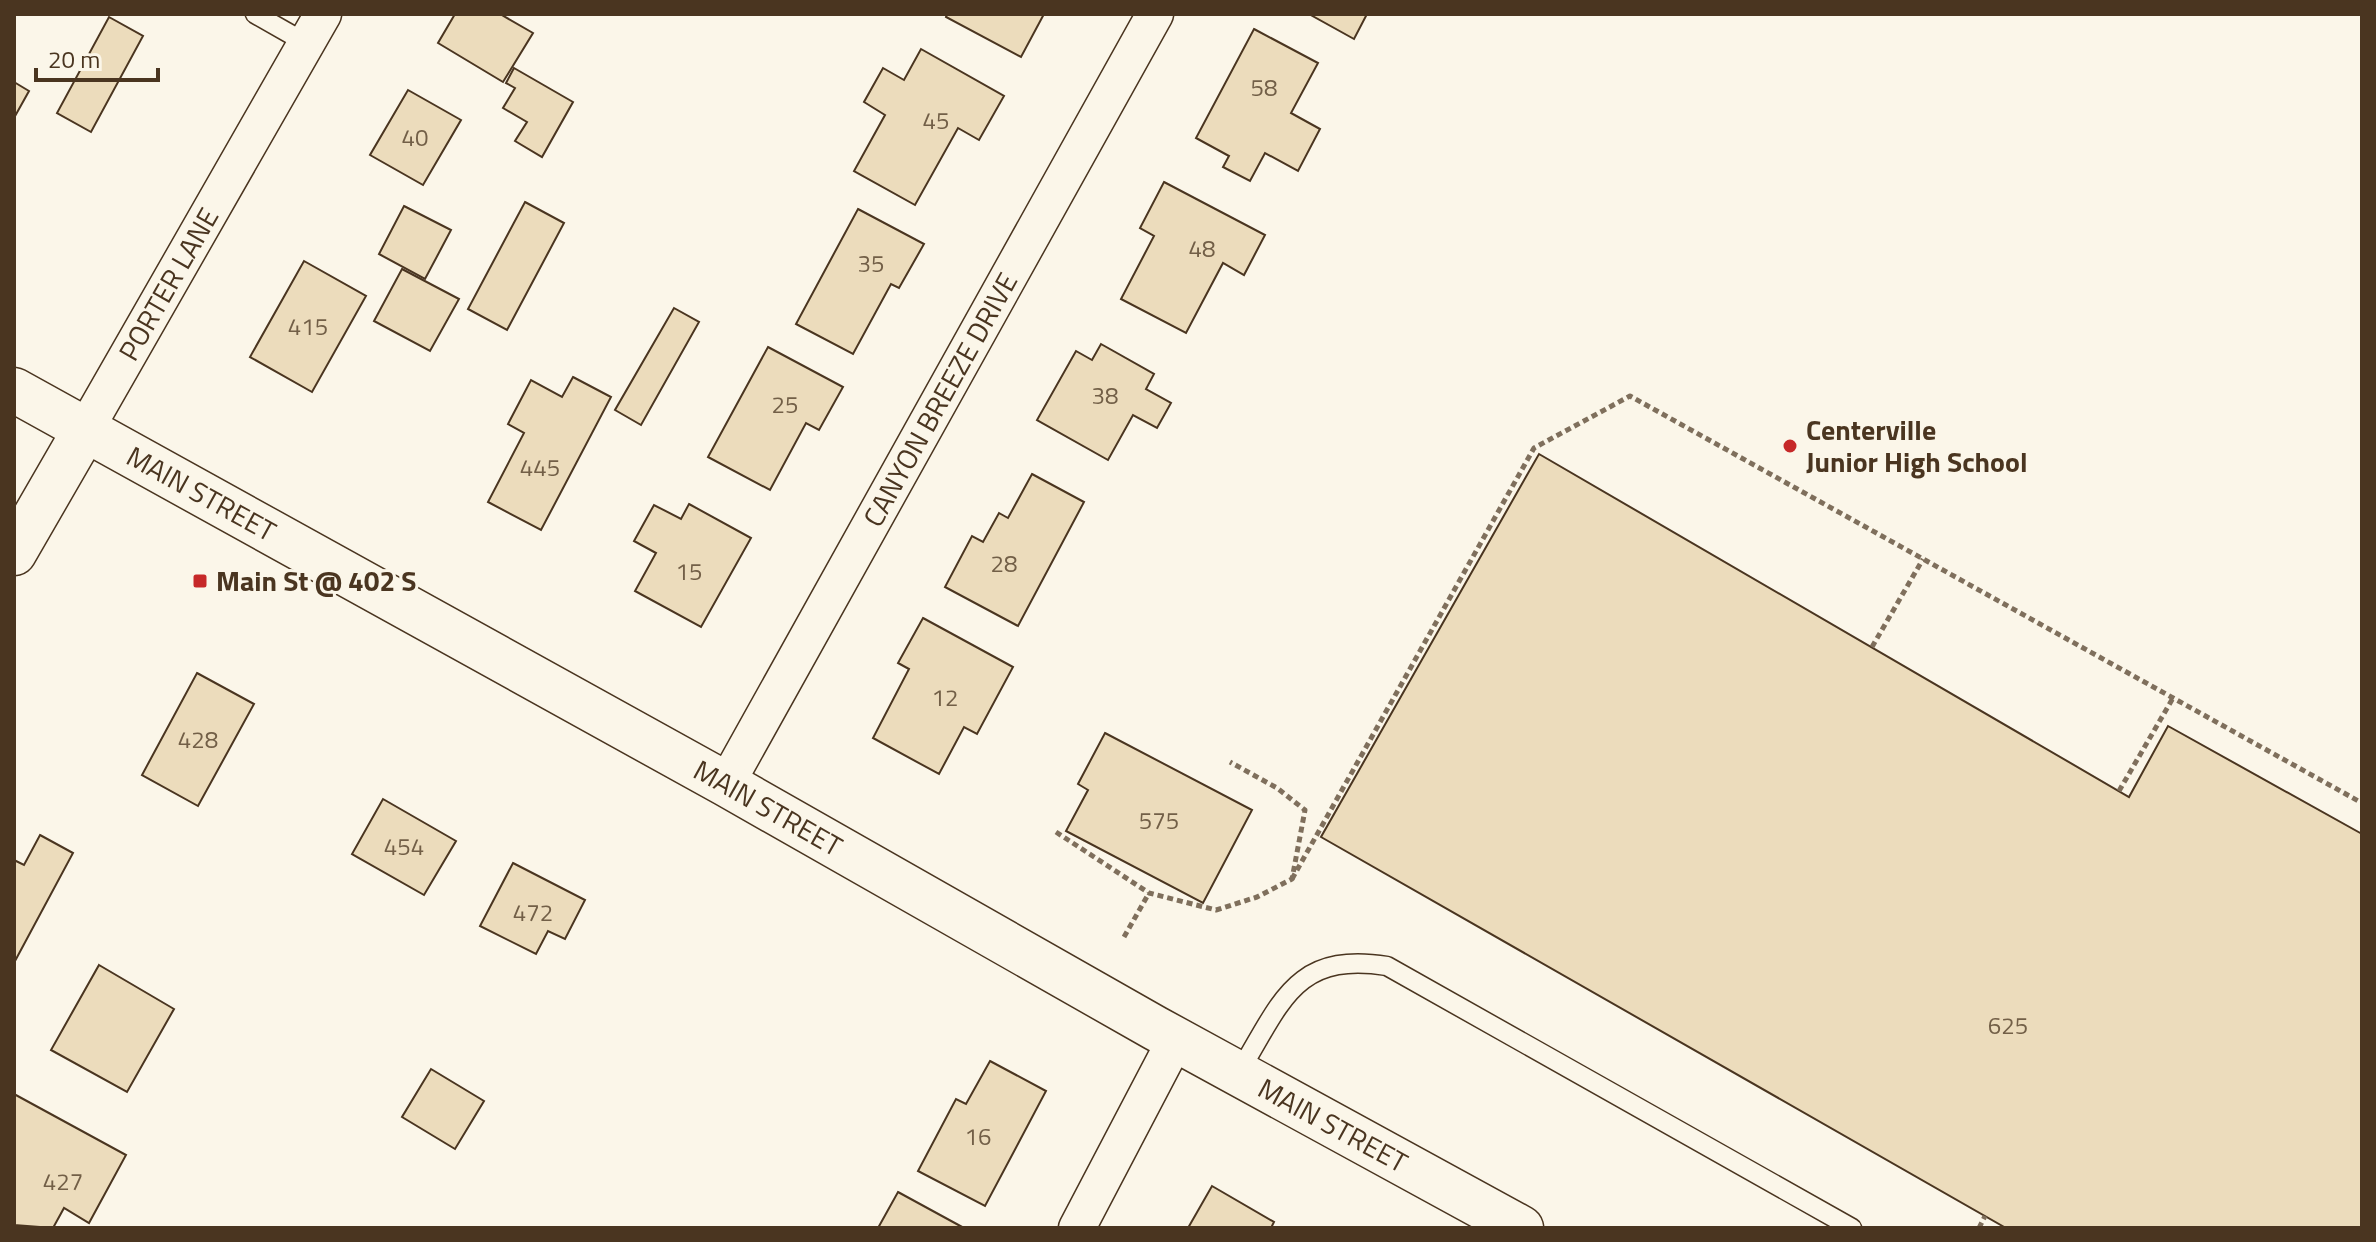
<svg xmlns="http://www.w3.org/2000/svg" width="2376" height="1242" font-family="'Titillium Web',sans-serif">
<rect width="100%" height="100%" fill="#fbf6e9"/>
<g fill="#ecdcbc" stroke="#4a3520" stroke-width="2">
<path d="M455 14H500L533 33 503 82 438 43Z"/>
<path d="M947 14H1044L1021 57 946 17Z"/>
<path d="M1309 14H1367L1354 39Z"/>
<path d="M109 17 143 36 91 132 57 113Z"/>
<path d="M1254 29 1318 63 1291 113 1320 129 1298 171 1265 153 1250 181 1223 167 1229 156 1196 138Z"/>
<path d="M921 49 1004 96 979 140 958 128 915 205 854 171 885 115 864 102 883 68 904 80Z"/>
<path d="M514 68 573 102 542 157 515 141 527 122 503 108 515 88 506 83Z"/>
<path d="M14 82 29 91 14 118Z"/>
<path d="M408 90 461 120 423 185 370 155Z"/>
<path d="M1164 182 1265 235 1244 275 1223 263 1186 333 1121 299 1154 236 1140 228Z"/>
<path d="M525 202 564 223 507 330 468 309Z"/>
<path d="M404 206 451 230 425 279 379 254Z"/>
<path d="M858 209 924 244 899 288 891 284 853 354 796 324Z"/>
<path d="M304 261 366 296 312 392 250 357Z"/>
<path d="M402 269 459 299 430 351 374 321Z"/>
<path d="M674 308 699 322 641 425 615 410Z"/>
<path d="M1101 344 1154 374 1146 389 1171 403 1157 428 1133 415 1108 460 1037 420 1076 351 1092 360Z"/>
<path d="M768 347 843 387 819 430 806 423 770 490 708 457Z"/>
<path d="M573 377 611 397 541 530 488 502 524 433 508 424 531 380 562 397Z"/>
<path d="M1539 454 2129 797 2168 726 2362 834V1228H2006L1321 837Z"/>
<path d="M1032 474 1084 502 1018 626 945 587 972 536 983 542 999 513 1008 518Z"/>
<path d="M689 504 751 538 701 627 635 591 656 553 634 541 654 505 681 519Z"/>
<path d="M923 618 1013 667 977 734 964 727 939 774 873 738 909 669 898 663Z"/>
<path d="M197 673 254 704 198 806 142 775Z"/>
<path d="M1105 733 1252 810 1203 903 1066 831 1088 790 1078 784Z"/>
<path d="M383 799 456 841 424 895 352 854Z"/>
<path d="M40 835 73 853 15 961 14 860 24 865Z"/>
<path d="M513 863 585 900 565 939 548 931 536 954 480 926Z"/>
<path d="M99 965 174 1009 127 1092 51 1050Z"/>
<path d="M990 1061 1046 1091 985 1206 918 1171 956 1099 966 1104Z"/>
<path d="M431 1069 484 1101 455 1149 402 1117Z"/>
<path d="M14 1094 126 1155 89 1223 64 1208 53 1228 14 1225Z"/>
<path d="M1212 1186 1274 1222 1271 1228H1188Z"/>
<path d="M898 1192 964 1228H878Z"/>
</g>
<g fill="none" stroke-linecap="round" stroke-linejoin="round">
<defs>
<g id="service">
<path d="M255 14 306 43"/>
<path d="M1239 1072C1281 1004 1294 951 1387 966L1852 1228"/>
</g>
<g id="minor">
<path id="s1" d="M85 430 323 14"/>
<path id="s2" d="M726 784 1155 14"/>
<path d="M1077 1228 1176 1039"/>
</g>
<path id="tertiary" d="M14 553 85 430"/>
<g id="secondary">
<path id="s3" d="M14 390 726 784 1155 1028 1521 1228"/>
</g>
</defs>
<use href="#service" stroke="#4a3520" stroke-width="21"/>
<use href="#minor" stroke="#4a3520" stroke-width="39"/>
<use href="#tertiary" stroke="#4a3520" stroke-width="47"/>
<use href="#secondary" stroke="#4a3520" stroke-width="47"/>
<g stroke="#7f6f5c" stroke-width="5" stroke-dasharray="6 4" stroke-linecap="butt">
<path d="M1872 647 1923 559"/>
<path d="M2119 791 2173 698"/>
<path d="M1056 832 1149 893 1216 910 1257 897 1292 879 1305 810 1277 788 1230 762"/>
<path d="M1292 879 1534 448 1630 396 2362 803"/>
<path d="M1124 937 1149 893"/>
<path d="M1979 1228 1985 1216"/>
</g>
<use href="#service" stroke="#fbf6e9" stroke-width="18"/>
<use href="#minor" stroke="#fbf6e9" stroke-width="36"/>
<use href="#tertiary" stroke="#fbf6e9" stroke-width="44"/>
<use href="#secondary" stroke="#fbf6e9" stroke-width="44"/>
</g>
<g fill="#c62828" stroke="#fbf6e9" stroke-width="3">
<circle cx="1790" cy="446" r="8"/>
<rect x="192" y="573" width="16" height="16" rx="4"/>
</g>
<g text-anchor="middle" stroke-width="6" stroke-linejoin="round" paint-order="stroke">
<g font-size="24" fill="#725f47">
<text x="1264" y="96">58</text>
<text x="936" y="129">45</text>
<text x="415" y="146">40</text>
<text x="1202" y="257">48</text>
<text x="871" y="272">35</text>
<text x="308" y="335">415</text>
<text x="1105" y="404">38</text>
<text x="785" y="413">25</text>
<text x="540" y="476">445</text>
<text x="1004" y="572">28</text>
<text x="689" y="580">15</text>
<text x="945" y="706">12</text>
<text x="198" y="748">428</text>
<text x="1159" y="829">575</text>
<text x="404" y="855">454</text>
<text x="533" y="921">472</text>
<text x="2008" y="1034">625</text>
<text x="978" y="1145">16</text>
<text x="63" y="1190">427</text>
</g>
<g font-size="28" fill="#4a3520" stroke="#fbf6e9">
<text dy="10" stroke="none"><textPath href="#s1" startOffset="168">PORTER LANE</textPath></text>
<text dy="10" stroke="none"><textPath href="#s2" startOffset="440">CANYON BREEZE DRIVE</textPath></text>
<text dy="10" stroke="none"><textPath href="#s3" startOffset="214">MAIN STREET</textPath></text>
<text dy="10" stroke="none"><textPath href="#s3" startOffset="862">MAIN STREET</textPath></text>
<text dy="10" stroke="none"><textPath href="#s3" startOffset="1510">MAIN STREET</textPath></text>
</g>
<g font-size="28" font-weight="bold" fill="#4a3520" stroke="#fbf6e9" text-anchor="start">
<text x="1806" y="440">Centerville<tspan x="1806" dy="32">Junior High School</tspan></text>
<text x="216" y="591">Main St @ 402 S</text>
</g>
</g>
<rect width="2376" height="1242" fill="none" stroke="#4a3520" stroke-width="32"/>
<path d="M36 68v12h122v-12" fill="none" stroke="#4a3520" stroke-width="4"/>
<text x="48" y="68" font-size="24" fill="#4a3520" stroke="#fbf6e9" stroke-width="6" paint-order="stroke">20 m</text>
</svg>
